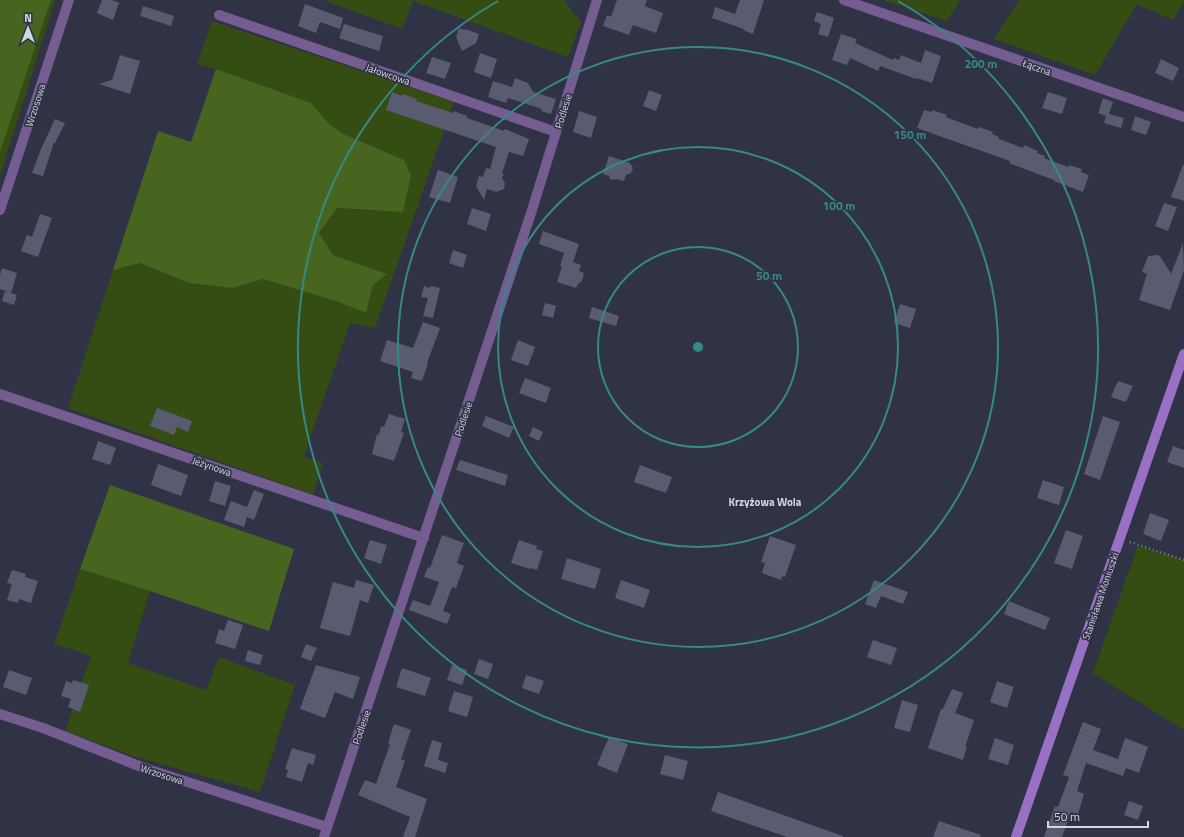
<svg xmlns="http://www.w3.org/2000/svg" width="1184" height="837" font-family="'Titillium Web',sans-serif">
<rect width="100%" height="100%" fill="#303346"/>
<g fill="#354c13">
<path d="M0 0H55L0 176Z"/>
<path d="M323 0H564L581 22 568 57 413 1 402 29Z"/>
<path d="M883 0H960L947 21Z"/>
<path d="M1019 0H1184V1L1173 20 1137 4 1095 75 994 39Z"/>
<path d="M212 21 454 102 375 328 350 323 304 456 323 463 313 495 68 408 113 270 140 263 189 283 233 288 263 279 336 301 366 313 373 285 387 274 333 255 319 233 337 208 377 211 404 160 346 135 330 125 311 103 216 69 197 64Z"/>
<path d="M1138 545 1184 560V730L1093 673Z"/>
<path d="M80 569 150 591 128 663 206 690 219 657 295 685 260 792 136 757 65 731 91 656 54 644Z"/>
</g>
<g fill="#486520">
<path d="M0 0H51L0 152Z"/>
<path d="M216 69 311 103 330 125 346 135 404 160 411 175 403 212 337 208 319 233 333 255 387 274 373 285 366 313 336 301 263 279 233 288 189 283 140 263 113 270 158 131 191 142Z"/>
<path d="M110 485 294 549 269 631 150 591 80 569Z"/>
</g>
<g fill="#595c71">
<path d="M102 0H112L119 3 113 20 97 13Z"/>
<path d="M617 0H647L645 6 663 13 656 33 633 25 629 35 603 26 607 15 611 17Z"/>
<path d="M740 0H764L753 34 743 30 744 29 712 18 715 7 735 14Z"/>
<path d="M305 4 343 18 340 29 320 22 316 33 298 26Z"/>
<path d="M143 6 174 16 171 26 140 16Z"/>
<path d="M817 12 834 18 828 37 818 34 821 24 814 21Z"/>
<path d="M344 24 383 36 379 51 339 38Z"/>
<path d="M459 28 465 30V29L479 34 476 43 462 51 456 37Z"/>
<path d="M841 34 857 39 855 43 893 60 894 58 899 60 901 55 921 63 925 50 941 56 932 83 917 78 916 79 880 66 878 71 850 58 847 65 832 60Z"/>
<path d="M480 53 497 59 491 78 474 72Z"/>
<path d="M120 55 140 61 130 94 99 84 112 80Z"/>
<path d="M432 57 451 63 445 79 426 73Z"/>
<path d="M1161 59 1179 68 1173 81 1155 73Z"/>
<path d="M515 78 528 83 533 92 556 99 551 114 541 111 542 109 508 98 506 103 488 97 493 81 512 87Z"/>
<path d="M649 90 662 95 656 111 643 106Z"/>
<path d="M392 92 402 96 403 94 417 99 416 101 453 113 454 111 467 116V118L504 131 505 129 529 139 523 156 509 152 502 173 504 174 502 178 505 183 504 189 496 192 487 189 484 200 476 186 479 176 483 177 486 168 490 169 496 147 386 110Z"/>
<path d="M1048 92 1067 98 1062 114 1042 108Z"/>
<path d="M1103 98 1113 102 1109 114 1124 118 1121 128 1104 123 1106 116 1098 113Z"/>
<path d="M924 110 932 112V110L947 115 946 117 978 129 979 127 993 132 992 134 999 137V139L1023 148 1024 145 1038 151 1037 153 1045 156 1044 158 1068 167 1069 165 1082 169 1081 172 1089 175 1083 192 1054 181V180L1009 163 1010 161 917 128Z"/>
<path d="M579 111 597 117 591 138 573 132Z"/>
<path d="M1135 116 1151 122 1146 135 1131 130Z"/>
<path d="M55 119 65 123 55 143H54L43 176 32 173 41 149Z"/>
<path d="M609 156 630 163 633 168 631 173 626 175 624 181 617 179 614 180 610 179 609 176 603 174Z"/>
<path d="M1183 165H1184V201L1171 197Z"/>
<path d="M438 170 458 177 450 203 429 197Z"/>
<path d="M1164 203 1177 207 1168 231 1155 226Z"/>
<path d="M472 208 491 214 486 231 467 224Z"/>
<path d="M40 214 52 218 38 257 21 251 27 235 32 237Z"/>
<path d="M543 231 579 244 573 262 581 265 579 271 584 273 582 281 578 284 576 288 557 282 562 267 560 266 564 253 539 244Z"/>
<path d="M1183 243 1184 270 1170 310 1139 300 1147 274 1142 272 1148 256 1157 255 1160 256 1171 274Z"/>
<path d="M453 250 467 255 463 268 449 263Z"/>
<path d="M2 268 17 273 11 293 0 289V275Z"/>
<path d="M424 286 430 288 431 286 440 288 433 318 423 316 428 298 421 297Z"/>
<path d="M5 291 17 295 14 305 2 301Z"/>
<path d="M545 303 556 306 553 318 542 315Z"/>
<path d="M900 304 916 309 910 328 894 323Z"/>
<path d="M592 307 619 316 616 326 589 318Z"/>
<path d="M423 322 440 328 427 363H428L422 381 411 378 413 372 380 361 387 340 413 348Z"/>
<path d="M518 340 535 347 528 366 511 360Z"/>
<path d="M525 378 551 388 546 403 519 393Z"/>
<path d="M1118 381 1133 386 1126 402 1111 397Z"/>
<path d="M157 408 192 421 188 432 177 427 174 435 150 426Z"/>
<path d="M389 414 405 419 401 432 404 433 394 461 372 454 377 434 379 435 381 426 384 427Z"/>
<path d="M486 416 514 427 509 438 482 426Z"/>
<path d="M1103 416 1120 422 1100 480 1084 474Z"/>
<path d="M533 427 543 432 539 441 529 436Z"/>
<path d="M98 441 116 448 110 465 92 459Z"/>
<path d="M1173 446 1184 450V468L1167 462Z"/>
<path d="M460 460 508 475 505 486 456 470Z"/>
<path d="M158 464 188 475 181 496 151 485Z"/>
<path d="M640 465 672 477 666 493 634 482Z"/>
<path d="M1043 480 1064 487 1059 505 1037 498Z"/>
<path d="M215 481 231 486 225 506 209 501Z"/>
<path d="M254 490 264 494 254 520 247 517 244 527 224 520 231 501 247 507Z"/>
<path d="M1150 513 1169 520 1161 541 1143 534Z"/>
<path d="M1066 530 1083 536 1072 569 1054 563Z"/>
<path d="M442 535 464 543 457 563 464 566 456 588 452 587 443 611 451 614 447 624 409 610 413 600 430 606 439 582 424 577 428 567 430 568Z"/>
<path d="M770 536 796 545 785 577 782 576 781 580 762 573 765 563 761 562Z"/>
<path d="M370 540 387 545 381 564 364 558Z"/>
<path d="M519 540 537 546 536 549 543 551 537 570 530 568V569L511 563Z"/>
<path d="M567 558 601 569 595 589 561 579Z"/>
<path d="M12 570 26 574 25 577 38 581 31 603 19 599 18 603 7 600 12 584 7 583Z"/>
<path d="M356 580 374 585 368 603 360 600 350 636 320 628 333 582 354 588Z"/>
<path d="M621 580 650 590 644 608 615 598Z"/>
<path d="M874 580 908 592 903 604 881 596 876 608 865 604Z"/>
<path d="M1009 601 1050 618 1045 630 1004 614Z"/>
<path d="M228 620 243 625 235 649 215 643 219 629 224 631Z"/>
<path d="M873 640 897 648 891 665 867 657Z"/>
<path d="M306 644 317 648 311 661 301 657Z"/>
<path d="M248 650 263 655 260 665 245 661Z"/>
<path d="M479 659 493 664 488 679 474 674Z"/>
<path d="M316 665 360 677 353 699 335 692 325 718 300 709Z"/>
<path d="M452 665 467 670 462 685 447 680Z"/>
<path d="M402 668 431 678 425 696 396 687Z"/>
<path d="M9 670 32 678 26 695 3 687Z"/>
<path d="M526 675 544 681 539 694 522 688Z"/>
<path d="M73 680 89 685 80 712 68 707 71 699 61 696 66 681 72 683Z"/>
<path d="M997 681 1014 687 1007 708 990 702Z"/>
<path d="M952 689 963 693 955 713 974 720 965 747H967L963 760 928 748 941 709H943Z"/>
<path d="M454 691 473 697 467 717 448 711Z"/>
<path d="M902 700 918 705 910 732 894 728Z"/>
<path d="M1083 722 1101 729 1093 750 1118 759 1125 738 1148 747 1139 773 1126 768 1123 776 1086 763 1077 791 1084 794 1078 814 1071 812 1062 837H1044L1055 806 1058 807 1069 777 1063 775Z"/>
<path d="M394 724 411 730 401 759 405 761 396 787 427 799 415 837H403L410 817 358 795 365 780 376 784 390 744 388 743Z"/>
<path d="M609 737 628 744 617 773 597 765Z"/>
<path d="M995 738 1014 745 1008 765 988 759Z"/>
<path d="M432 740 442 743 438 760 448 763 445 773 424 766Z"/>
<path d="M292 748 316 755 313 765 308 763 302 782 286 777 288 770 285 769Z"/>
<path d="M665 755 688 761 683 780 660 774Z"/>
<path d="M718 792 843 836V837H787L711 811Z"/>
<path d="M1129 801 1143 806 1138 820 1124 815Z"/>
<path d="M939 821 981 835 980 837H933Z"/>
</g>
<g fill="none" stroke-linecap="round" stroke-linejoin="round">
<path stroke="#7e8190" stroke-width="2.5" stroke-dasharray="1 3" stroke-linecap="butt" d="M1130 542 1184 560"/>
<g stroke="#755d91" stroke-width="10">
<path d="M844 0 1184 117"/>
<path d="M219 15 556 132"/>
<path d="M0 210 69 0"/>
<path d="M0 394 424 538"/>
<path d="M0 714 43 728 144 768 327 827"/>
<path d="M324 837 532 210 597 0"/>
</g>
<path stroke="#9971c4" stroke-width="10" d="M1016 837 1184 354"/>
</g>
<g fill="none" stroke="#368985" stroke-width="2">
<circle cx="698" cy="347" r="100"/>
<circle cx="698" cy="347" r="200"/>
<circle cx="698" cy="347" r="300"/>
<path d="M898 1A400 400 0 1 1 498 1"/>
</g>
<g text-anchor="middle" stroke-width="3.5" stroke-linejoin="round" paint-order="stroke">
<g font-size="10" fill="#d4d7e3" stroke="#303346">
<text transform="translate(1037 67) rotate(19)" y="4">Łączna</text>
<text transform="translate(388 74) rotate(19)" y="4">Jałowcowa</text>
<text transform="translate(35 105) rotate(-72)" y="4">Wrzosowa</text>
<text transform="translate(563 111) rotate(-73)" y="4">Podlesie</text>
<text transform="translate(463 419) rotate(-72)" y="4">Podlesie</text>
<text transform="translate(212 466) rotate(19)" y="4">Jeżynowa</text>
<text transform="translate(1100 596) rotate(-71)" y="4">Stanisława Moniuszki</text>
<text transform="translate(361 727) rotate(-71)" y="4">Podlesie</text>
<text transform="translate(162 774) rotate(18)" y="4">Wrzosowa</text>
</g>
<g font-size="11" font-weight="bold" fill="#d4d7e3" stroke="#303346">
<text x="765" y="506">Krzyżowa Wola</text>
</g>
</g>
<circle cx="698" cy="347" r="6" fill="#368985" stroke="#303346" stroke-width="2"/>
<g font-size="12" text-anchor="middle" font-weight="bold" fill="#368985" stroke="#303346" stroke-width="3.5" stroke-linejoin="round" paint-order="stroke">
<text x="981" y="68">200 m</text>
<text x="910" y="139">150 m</text>
<text x="839" y="210">100 m</text>
<text x="769" y="280">50 m</text>
</g>
<g transform="translate(28 28)" stroke="#303346" stroke-width="3" paint-order="stroke">
<path d="M0-3L7 15L0 10L-7 15Z" fill="#d4d7e3"/>
<text y="-6" font-size="11" font-weight="bold" text-anchor="middle" fill="#d4d7e3">N</text>
</g>
<path d="M1048 821v6h100v-6" fill="none" stroke="#d4d7e3" stroke-width="2"/>
<text x="1054" y="821" font-size="12" fill="#d4d7e3" stroke="#303346" stroke-width="3" paint-order="stroke">50 m</text>
</svg>
